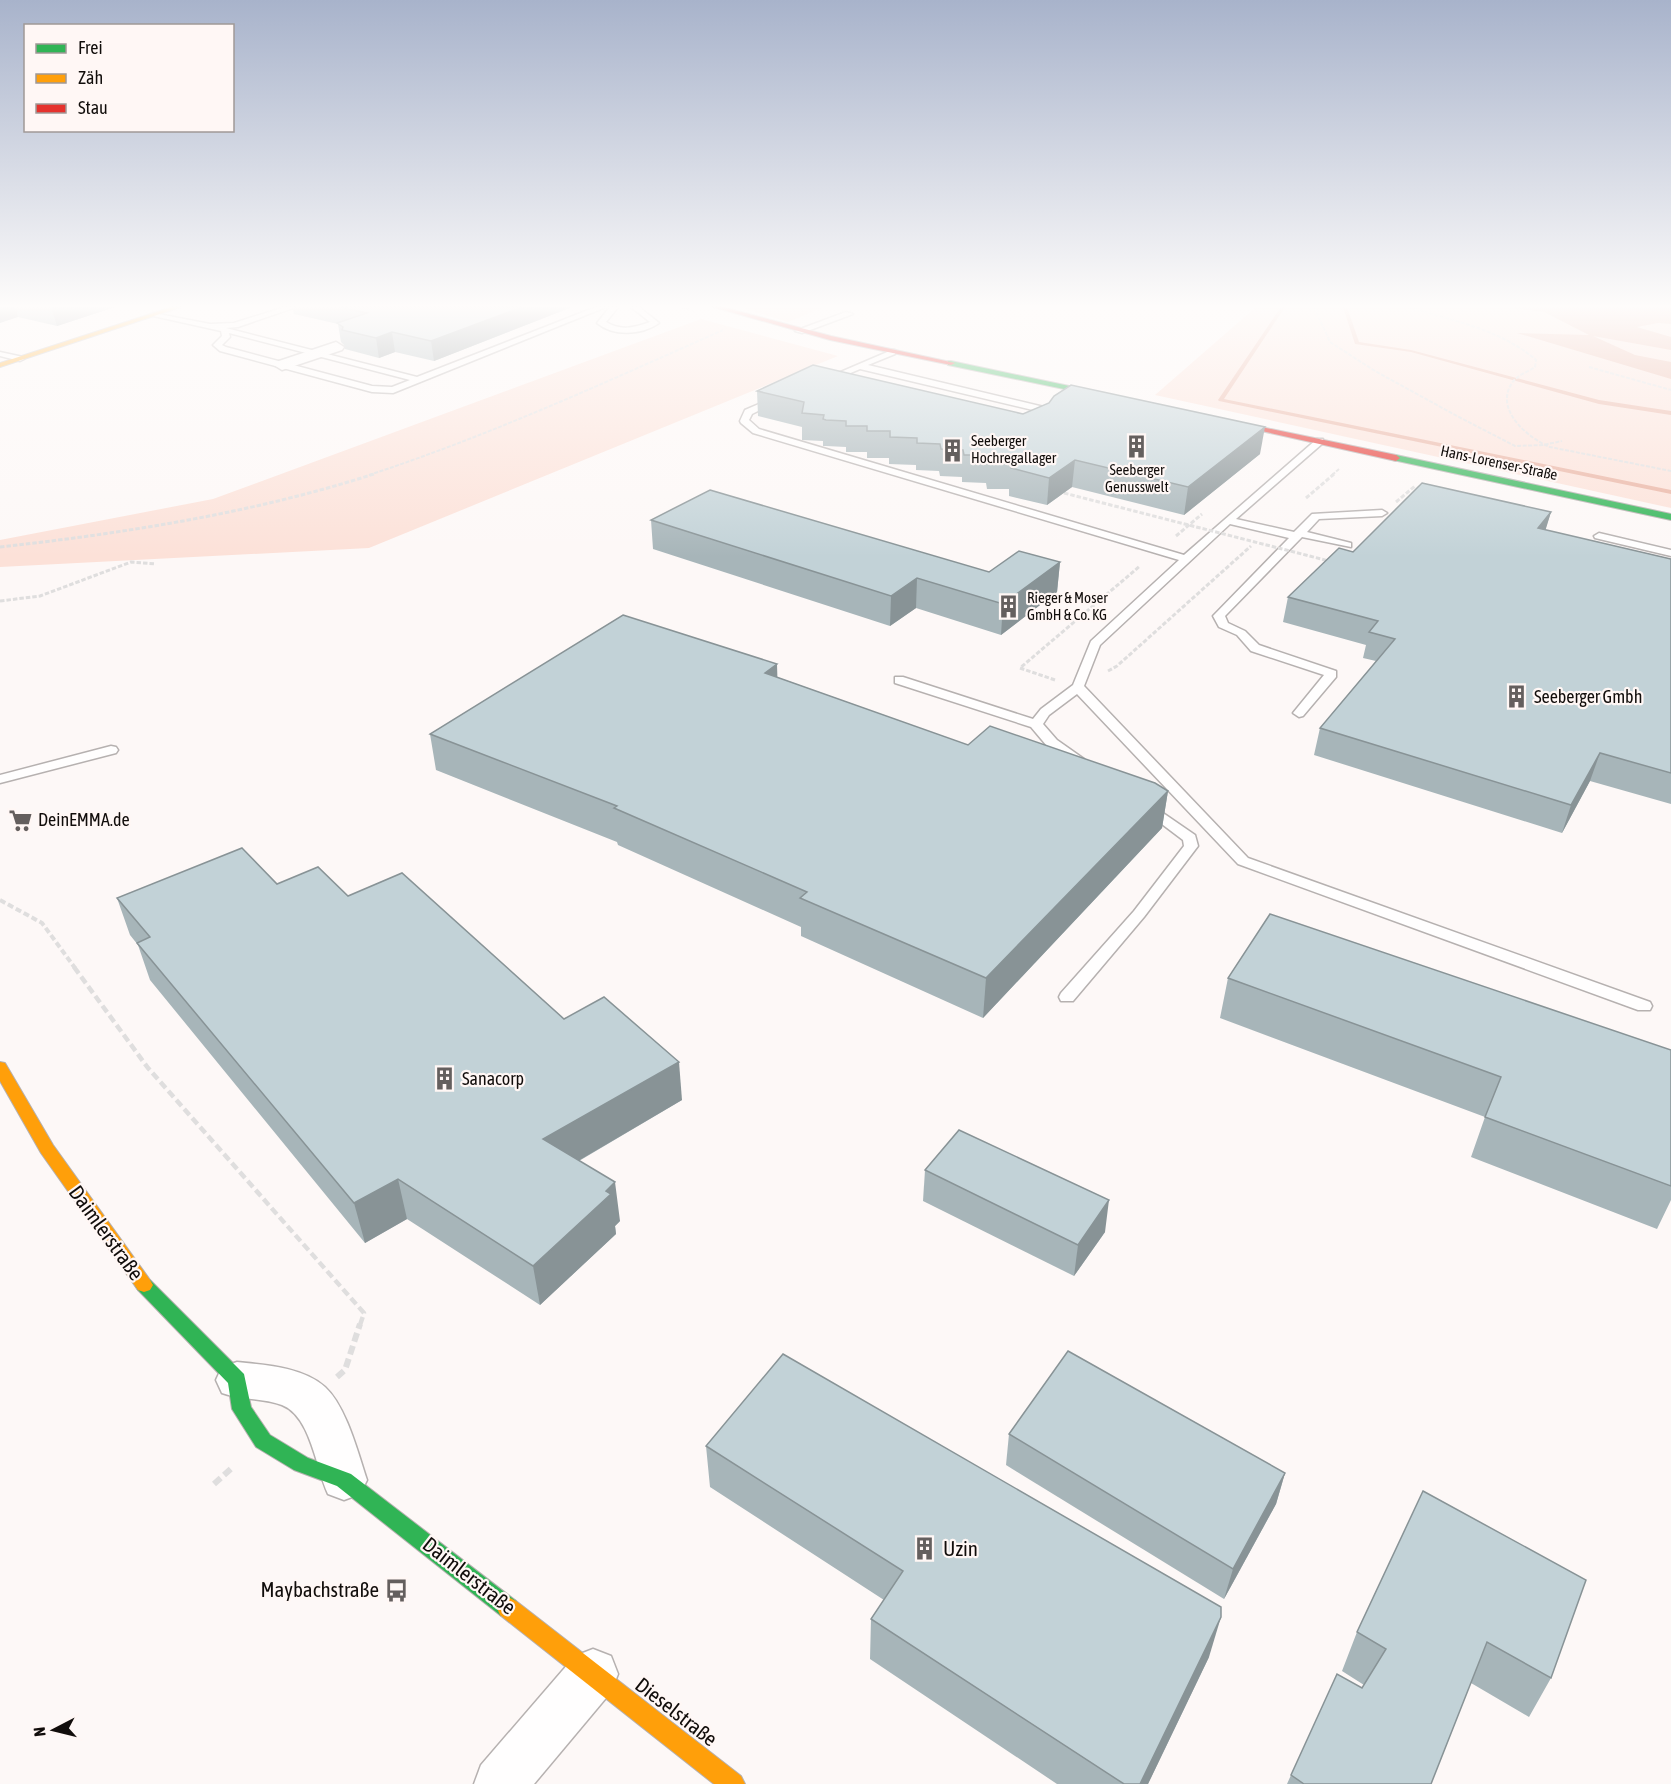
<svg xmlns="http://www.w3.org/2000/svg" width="1671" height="1784" font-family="'Asap Condensed',sans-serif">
<rect width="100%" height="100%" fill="#fdf8f7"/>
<g fill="#fce1d8">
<path d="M740 307H824L788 322Z"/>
<path d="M1256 307H1671V508L1155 395Z"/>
<path d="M701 319 838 356 369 548 0 567V540L213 499Z"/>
</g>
<path fill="#e9b1a0" d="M1506 307H1671V324L1658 323 1637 327 1671 337V350L1593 336 1635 355 1671 362V379L1517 333 1589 335 1544 312Z"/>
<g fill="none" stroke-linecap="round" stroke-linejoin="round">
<g fill="#e9b1a0" fill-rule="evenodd">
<path d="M1281 307H1285L1224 399 1671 490V494L1219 401 1218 400Z"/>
<path d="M1343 307H1347L1359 342 1411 350 1599 400 1671 411V415L1599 404 1411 352 1355 344Z"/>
</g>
<defs>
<g id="lane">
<path d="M285 307H296L238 327 226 328 417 377 596 307H606L393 393 372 392 220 351 213 345 222 336 221 331 149 315 153 313 210 324 234 323ZM229 333 410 380 392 387 372 386 226 347 222 345 230 337Z"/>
<path d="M610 307H618L606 322C620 331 634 328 650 322L631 307H639L659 323C642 335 614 337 597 323Z"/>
<path d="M846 312 853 314 802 333 795 331Z"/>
<path d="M892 350H895V354L868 365 1044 407 1050 419 1048 424 1041 426 1042 419 1037 411 860 369 829 382 822 380Z"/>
<path d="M0 352 23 357 24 359 20 361 0 356Z"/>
<path d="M773 398 780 400 752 414 749 420 759 429 1184 555 1317 439H1323V443L1236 519 1294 532 1312 514 1382 510 1387 513 1382 516 1319 519 1307 532 1351 543V547L1302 537 1225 616 1228 623 1245 631 1259 645 1336 671V677L1303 716 1299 717 1293 713 1324 675 1251 651 1237 635 1219 627 1213 616 1289 538 1230 524 1100 645 1084 686 1248 858 1650 1002 1652 1006 1650 1010H1638L1238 864 1077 694 1049 715 1043 724 1057 740 1084 759 1086 762 1079 766 1047 746 1031 727 895 683V677H903L1033 719 1041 709 1073 685 1091 641 1179 560 753 433 741 423 740 421 745 410Z"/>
<path d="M1599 533 1671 550V556L1595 538 1594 536Z"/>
<path d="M111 746 116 747 118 750 116 753 0 783V775Z"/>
<path d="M1147 802 1195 835 1198 846 1144 917 1073 1001H1061L1059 997 1061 993 1134 911 1184 846 1183 840 1142 809 1140 806 1142 803Z"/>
</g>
<g id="street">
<path d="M336 342 344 347 342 350 282 370 274 365 276 362Z"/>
<path d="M237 1362C265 1365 303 1367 325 1387 346 1406 358 1453 367 1480L360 1494 344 1500 328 1494C316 1469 311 1416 282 1405 263 1398 241 1400 222 1393L216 1380 222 1367Z"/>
<path d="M593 1649 611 1656 618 1674 611 1692 534 1784H474L481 1765 575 1656Z"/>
</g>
<g id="fast">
<path d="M951 361 1112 395 1116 397 1112 399 948 365V361Z"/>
<path d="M1396 455 1671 514V520L1393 460V456Z"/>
<path d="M144 1278 150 1280 244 1374 251 1407 270 1435 308 1458 351 1474 516 1601 519 1608 516 1615 508 1619 500 1615 337 1486 294 1470 256 1447 232 1409 228 1383 138 1290 135 1285 138 1280Z"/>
</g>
<g id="slow">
<path d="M172 307H181L0 367V363Z"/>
<path d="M0 1062 5 1063 53 1145 150 1280 153 1285 150 1290 144 1292 138 1290 41 1153 0 1081Z"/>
<path d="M508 1597 516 1601 741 1776 745 1784H714L500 1615 497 1608 500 1601Z"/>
</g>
<g id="jam">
<path d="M713 307H723L831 336 955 363 951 365 830 340Z"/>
<path d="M1218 418 1396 455 1400 458 1396 461 1221 422H1218Z"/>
</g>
</defs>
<use href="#lane" stroke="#b6b1b0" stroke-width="3"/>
<use href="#street" stroke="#b6b1b0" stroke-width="3"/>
<use href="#fast" stroke="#b6b1b0" stroke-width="2"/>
<use href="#slow" stroke="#b6b1b0" stroke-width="2"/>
<use href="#jam" stroke="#b6b1b0" stroke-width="2"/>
<g stroke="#dfdede" stroke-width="2" stroke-dasharray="4 1.5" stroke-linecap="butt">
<path d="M681 307 694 311"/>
<path d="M1314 307 1330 342 1375 371 1457 416 1515 446 1543 445 1562 441"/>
<path d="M1408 307C1451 320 1502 330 1536 360L1535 367C1528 372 1517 375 1512 383 1494 410 1528 438 1550 447L1671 471"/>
<path d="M1589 367 1671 390"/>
<path d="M369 475C491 435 606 382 723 330"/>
<path d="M1332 475 1339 469"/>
</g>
<g stroke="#dfdede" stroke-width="3" stroke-dasharray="4.5 2" stroke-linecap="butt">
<path d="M1306 498 1334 474"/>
<path d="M1396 502 1415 486"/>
<path d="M1176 536 1202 514"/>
<path d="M0 547C126 533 253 513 374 474"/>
<path d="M0 601 40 596 131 562 156 564"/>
<path d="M1108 671 1117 666 1251 546"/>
<path d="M1055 680 1020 668 1140 566"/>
</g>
<path stroke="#dfdede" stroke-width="4" stroke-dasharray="6 3" stroke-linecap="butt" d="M0 900 42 923 75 968"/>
<path stroke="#dfdede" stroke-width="4.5" stroke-dasharray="8 4" stroke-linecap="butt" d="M74 967 148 1068 364 1313 360 1325"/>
<g stroke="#dfdede" stroke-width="6" stroke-dasharray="9 4.5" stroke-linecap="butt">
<path d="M337 1377 345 1370 360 1324"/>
<path d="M214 1484 234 1466"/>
</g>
<use href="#lane" fill="#fffefe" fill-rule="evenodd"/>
<use href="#street" fill="#fffefe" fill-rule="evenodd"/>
<use href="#fast" fill="#30b455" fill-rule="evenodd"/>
<use href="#slow" fill="#ff9f0a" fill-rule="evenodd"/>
<use href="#jam" fill="#e5322d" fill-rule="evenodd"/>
<path stroke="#dfdede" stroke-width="3" stroke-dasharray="4.5 2" stroke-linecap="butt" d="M1064 493 1329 561"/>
</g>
<g fill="#a7b5b9">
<path d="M0 307H115L57 326 18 317Z"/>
<path d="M292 307H572L434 361 395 352 379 358 345 349 344 345 341 342 338 324 294 314Z"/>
<path d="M757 391 1023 414 1260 454 1184 515 1072 487 1047 505 1009 496V489H987L986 483 962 482V477L940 476 939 471 916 470V465L889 464V458H867V452H846V447L826 446H823V441L802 440V427L758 416Z"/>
<path d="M1551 512 1545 530 1671 559V804L1590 781 1562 833 1314 755 1320 728 1376 661 1363 658 1366 645 1283 622 1288 597 1353 552Z"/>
<path d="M651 520 989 572 1060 562 1057 592 1001 635 916 608 890 626 653 549Z"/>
<path d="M777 664V677L968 745 1168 791 1162 828 983 1018 801 936V927L618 845 617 842 436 770 430 734Z"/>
<path d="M277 884 348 896 564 1019 682 1100 579 1161 620 1221 615 1226 616 1234 540 1305 407 1219 365 1243 150 980 138 945 130 935 117 898Z"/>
<path d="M1228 978 1671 1050V1200L1657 1229 1471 1157 1485 1117 1220 1018Z"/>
<path d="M925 1170 1105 1232 1074 1276 923 1201Z"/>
<path d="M1009 1434 1285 1473 1276 1504 1224 1599 1006 1465Z"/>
<path d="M706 1446 1209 1657 1148 1784H1057L870 1659 871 1619 884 1600 710 1487Z"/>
<path d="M1423 1491 1551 1678 1529 1717 1471 1683 1431 1784H1287L1291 1775 1364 1685 1342 1671 1357 1632Z"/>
</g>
<g fill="#889396">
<path d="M0 307H15L18 317 0 323Z"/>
<path d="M51 307H115L57 326Z"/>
<path d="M522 307H572L434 361 431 341Z"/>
<path d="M392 332 395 352 379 358 376 338Z"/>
<path d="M1265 427 1260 454 1184 515 1188 487Z"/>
<path d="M1075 460 1072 487 1047 505 1049 478Z"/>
<path d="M1551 512 1544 535 1538 528Z"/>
<path d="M1060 562 1057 592 1001 635 1003 604Z"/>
<path d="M917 578 916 608 890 626 891 596Z"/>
<path d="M777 664 778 699 765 673Z"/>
<path d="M1600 753 1590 781 1562 833 1571 805Z"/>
<path d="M1168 791 1162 828 983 1018 986 978Z"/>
<path d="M679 1062 682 1100 549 1178 543 1139Z"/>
<path d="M398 1179 407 1219 365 1243 354 1203Z"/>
<path d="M615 1182 620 1221 615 1226 616 1234 540 1305 533 1266Z"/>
<path d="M1109 1200 1105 1232 1074 1276 1078 1245Z"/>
<path d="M1285 1473 1276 1504 1224 1599 1233 1569Z"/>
<path d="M1221 1617 1209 1657 1148 1784H1140Z"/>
</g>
<g fill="#c2d2d7" stroke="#889396" stroke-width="1.5">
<path d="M339 307H522L431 341 392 332 376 338 342 330 343 327 337 323 367 313Z"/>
<path d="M813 365 1023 414 1049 403 1054 396 1071 385 1265 427 1188 487 1075 460 1049 478 1011 468 1012 462 988 461 987 455H964L963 450 941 449 940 444 917 443V438L890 437V431H867V426H846V421L826 420 823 419 824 415 802 413 804 402 757 391Z"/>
<path d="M1422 483 1551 512 1538 528 1671 559V773L1600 753 1571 805 1320 728 1395 639 1369 632 1378 621 1288 597 1339 548 1353 552Z"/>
<path d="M710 490 989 572 1019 551 1060 562 1003 604 917 578 891 596 651 520Z"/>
<path d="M623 615 777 664 765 673 968 745 990 726 1155 783 1168 791 986 978 800 898 807 892 614 808 617 806 430 734Z"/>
<path d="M242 848 277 884 318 867 348 896 402 873 564 1019 604 997 679 1062 543 1139 615 1182 606 1191 611 1194 533 1266 398 1179 354 1203 137 943 150 937 117 898Z"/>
<path d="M1270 914 1671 1050V1186L1485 1117 1501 1077 1228 978Z"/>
<path d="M959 1130 1109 1200 1078 1245 925 1170Z"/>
<path d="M1068 1351 1285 1473 1233 1569 1009 1434Z"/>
<path d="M783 1354 1221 1607V1617L1140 1784H1124L871 1619 903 1571 706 1446Z"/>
<path d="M1423 1491 1586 1580 1551 1678 1487 1642 1431 1784H1304L1291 1775 1337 1674 1362 1688 1386 1649 1357 1632Z"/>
</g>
<linearGradient id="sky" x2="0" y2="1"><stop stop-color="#a8b3cb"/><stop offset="0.55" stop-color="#fefcfb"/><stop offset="1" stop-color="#fefcfb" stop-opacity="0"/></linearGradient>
<rect width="1671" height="557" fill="url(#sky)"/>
<defs>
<symbol id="building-bare" viewBox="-9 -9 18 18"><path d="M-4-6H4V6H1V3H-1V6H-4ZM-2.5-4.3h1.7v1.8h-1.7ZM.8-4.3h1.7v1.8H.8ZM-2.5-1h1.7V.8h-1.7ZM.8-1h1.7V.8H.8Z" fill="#645f5e" stroke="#fff7f5" stroke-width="2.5" paint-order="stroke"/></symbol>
<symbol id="supermarket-bare" viewBox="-9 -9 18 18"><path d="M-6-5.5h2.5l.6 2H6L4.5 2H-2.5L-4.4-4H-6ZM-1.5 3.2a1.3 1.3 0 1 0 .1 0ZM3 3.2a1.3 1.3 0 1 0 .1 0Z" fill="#645f5e" stroke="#fff7f5" stroke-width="2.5" paint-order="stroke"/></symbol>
<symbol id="bus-bare" viewBox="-9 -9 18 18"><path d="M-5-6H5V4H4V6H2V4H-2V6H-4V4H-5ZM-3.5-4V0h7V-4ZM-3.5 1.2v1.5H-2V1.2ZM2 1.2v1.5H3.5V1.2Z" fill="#645f5e" stroke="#fff7f5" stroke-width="2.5" paint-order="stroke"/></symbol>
</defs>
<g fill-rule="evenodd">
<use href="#building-bare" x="1120" y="430" width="33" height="33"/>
<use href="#building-bare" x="936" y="434" width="33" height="33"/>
<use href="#building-bare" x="992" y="590" width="33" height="33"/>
<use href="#building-bare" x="1500" y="680" width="33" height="33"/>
<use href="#supermarket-bare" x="4" y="804" width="33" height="33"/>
<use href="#building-bare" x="428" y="1062" width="33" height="33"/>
<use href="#building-bare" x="908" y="1532" width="33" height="33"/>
<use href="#bus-bare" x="380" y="1574" width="33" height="33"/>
</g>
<g text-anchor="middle" stroke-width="4.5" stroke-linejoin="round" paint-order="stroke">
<g font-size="15" fill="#110d0b" stroke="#fff7f5" text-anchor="start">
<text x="971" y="446">Seeberger<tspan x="971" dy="17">Hochregallager</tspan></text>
<text x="1137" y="475" text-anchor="middle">Seeberger<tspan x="1137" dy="17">Genusswelt</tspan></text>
<text x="1027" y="603">Rieger &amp; Moser<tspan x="1027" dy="17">GmbH &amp; Co. KG</tspan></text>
</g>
<g font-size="15" fill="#110d0b" stroke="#fff7f5">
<text transform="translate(1499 463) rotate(12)" y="5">Hans-Lorenser-Straße</text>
</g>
<g font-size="18" fill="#110d0b" stroke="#fff7f5" text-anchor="start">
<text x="1534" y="703">Seeberger Gmbh</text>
<text x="38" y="826">DeinEMMA.de</text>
<text x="462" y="1085">Sanacorp</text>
</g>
<g font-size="21" fill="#110d0b" stroke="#fff7f5">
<text transform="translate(106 1233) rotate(54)" y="7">Daimlerstraße</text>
<text transform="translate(469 1576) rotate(38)" y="7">Daimlerstraße</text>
<text transform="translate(676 1712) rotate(38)" y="7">Dieselstraße</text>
</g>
<g font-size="21" fill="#110d0b" stroke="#fff7f5" text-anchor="start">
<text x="943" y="1556">Uzin</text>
<text x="379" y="1597" text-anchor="end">Maybachstraße</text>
</g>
</g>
<rect x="24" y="24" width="210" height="108" fill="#fff7f5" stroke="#a09997" stroke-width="1.5"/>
<rect x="36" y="44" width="30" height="9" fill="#30b455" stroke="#a09997" stroke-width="1.5"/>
<text x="78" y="54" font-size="18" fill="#110d0b">Frei</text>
<rect x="36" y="74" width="30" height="9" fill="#ff9f0a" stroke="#a09997" stroke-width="1.5"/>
<text x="78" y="84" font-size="18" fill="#110d0b">Zäh</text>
<rect x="36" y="104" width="30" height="9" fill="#e5322d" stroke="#a09997" stroke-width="1.5"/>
<text x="78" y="114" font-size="18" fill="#110d0b">Stau</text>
<g transform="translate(54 1730) rotate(263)" stroke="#fff7f5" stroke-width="4.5" paint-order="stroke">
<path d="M0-4.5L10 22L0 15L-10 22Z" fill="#110d0b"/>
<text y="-9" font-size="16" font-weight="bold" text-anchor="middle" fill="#110d0b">N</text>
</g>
</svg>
